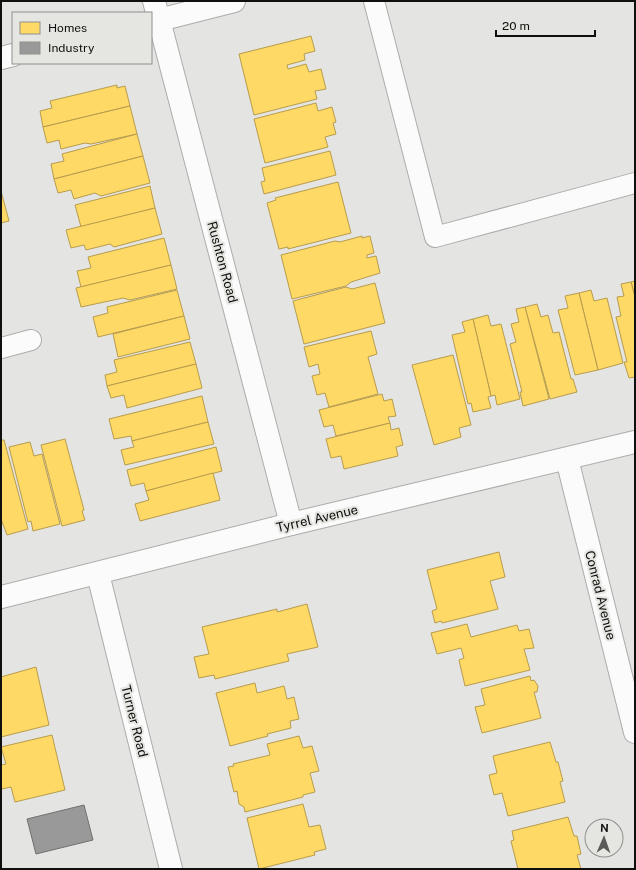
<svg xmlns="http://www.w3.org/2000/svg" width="636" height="870" font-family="'Public Sans',sans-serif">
<rect width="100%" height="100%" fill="#e4e4e2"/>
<g fill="#ffd966" stroke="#b79c4c">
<path d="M311 36 315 51 304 54 305 60 287 65 288 69 306 64 309 72 321 69 326 89 315 91 317 99 254 115 239 54Z"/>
<path d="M117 85V88L125 86 130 106 43 127 40 111 52 108 50 101Z"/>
<path d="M316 103 318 111 332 107 336 122 333 123 336 134 325 137 328 147 265 163 254 119Z"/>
<path d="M130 106 137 134 91 144 85 143 61 149 59 140 47 143 43 127Z"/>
<path d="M137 134 143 156 54 179 51 164 64 161 62 154Z"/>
<path d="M330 151 336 175 264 194 261 182 265 181 262 168Z"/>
<path d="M143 156 150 183 101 196 95 193 74 199 71 190 58 193 54 179Z"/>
<path d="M338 182 351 233 288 249V247L279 249 267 203 276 200 275 198Z"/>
<path d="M150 186 155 208 81 227 75 205Z"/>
<path d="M1 191 9 221 1 223Z"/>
<path d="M155 208 162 234 114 247 110 244 86 250 84 245 71 248 66 230Z"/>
<path d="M362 236V238L370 236 374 253 367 255V258L376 256 380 273 351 282 346 286 292 299 281 255 335 241 340 242Z"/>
<path d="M164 238 171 265 81 287 77 271 91 268 88 257Z"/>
<path d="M171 265 177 289 130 300 123 298 81 307 76 288Z"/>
<path d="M635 281V297L631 282Z"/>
<path d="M631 282 635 297V377L629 378 624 362H627L616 317 621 316 617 297 624 296 621 284Z"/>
<path d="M375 283 385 323 304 344 293 301 346 287 352 289Z"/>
<path d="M177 290 184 316 98 337 93 317 108 313 107 307Z"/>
<path d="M591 290 594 301 607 298 623 363 598 370 579 293Z"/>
<path d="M579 293 598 370 575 375 558 310 568 308 565 296Z"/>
<path d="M537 304 541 317 548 315 553 333 559 332 571 379H573L577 392 550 399 525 307Z"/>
<path d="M525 307 549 399 523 406 520 392H522L510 344 516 342 511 324 519 322 516 309Z"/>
<path d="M488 315 491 326 501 324 520 399 497 405 495 395 491 396 473 319Z"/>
<path d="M184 316 190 339 118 357 113 334Z"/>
<path d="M473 319 491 396 488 397 491 408 473 412 471 403 468 404 452 335 465 332 462 322Z"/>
<path d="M371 331 377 354 368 357 378 394 329 407 325 393 317 395 312 376 320 374 318 364 309 367 304 347Z"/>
<path d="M190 342 196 364 107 386 105 375 117 372 114 360Z"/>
<path d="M453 355 471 425 459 428 461 437 434 445 412 365Z"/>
<path d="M196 364 202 388 127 408 124 395 111 398 107 386Z"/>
<path d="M382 394 384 401 392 399 396 416 388 417 390 423 336 436 333 425 324 427 319 410Z"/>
<path d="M202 396 208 422 132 441 131 436 114 439 109 419Z"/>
<path d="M208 422 214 444 125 465 121 450 134 447 132 441Z"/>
<path d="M390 423 391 430 399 428 403 445 396 447 398 456 344 469 341 456 331 458 326 439Z"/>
<path d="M65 439 84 510 82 511 85 520 62 526 41 445Z"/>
<path d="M1 440H4L28 529 7 535 1 519Z"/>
<path d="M30 442 34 456 42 454 60 524 33 531 31 521 28 522 9 447Z"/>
<path d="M216 447 222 471 146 491 144 483 131 486 127 470Z"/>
<path d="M213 473 220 500 140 521 135 504 149 500 146 491Z"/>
<path d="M499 552 505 577 490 581 498 609 442 623 441 621 435 623 432 611 437 609 427 570Z"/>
<path d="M307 604 318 647 287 654 289 661 215 679 214 675 199 678 194 657 209 654 202 627 277 609V612Z"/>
<path d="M467 624 471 637 517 625 519 631 529 629 534 648 524 649 530 670 465 686 459 660 464 658 461 648 437 654 431 633Z"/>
<path d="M36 667 49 725 1 737V677Z"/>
<path d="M530 676 531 681 534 680 538 686 537 692H534L541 718 482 733 475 707 485 705 481 689Z"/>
<path d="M255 683 257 693 284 686 287 699 294 697 299 719 290 721 291 728 267 734 268 736 230 746 216 693Z"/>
<path d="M52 735 65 790 15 802 11 787 2 789 1 787V765L6 764 1 747Z"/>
<path d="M299 736 303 748 312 746 319 771 310 773 315 792 303 795V797L245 812 244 807 239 804 237 791 234 792 228 767 234 766 233 764 270 755 267 744Z"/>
<path d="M550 742 556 762H558L563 781 560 782 565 802 508 816 502 793 494 795 489 775 497 773 493 756Z"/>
<path d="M303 804 309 827 320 825 326 849 314 852 315 855 259 869 247 818Z"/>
<path d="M568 817 574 836H577L581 854 577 855 581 869H518L511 841 514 840 512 831Z"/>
</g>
<path fill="#999" stroke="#70706f" d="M84 805 93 840 36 854 27 819Z"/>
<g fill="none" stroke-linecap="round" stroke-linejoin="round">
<defs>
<g id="service">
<path d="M374 1 435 237 635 183"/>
<path d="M1 348 31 340"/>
</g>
<g id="minor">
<path d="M154 1 291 524"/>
<path d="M151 22 234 1"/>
<path d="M1 58 13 55"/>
<path d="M567 459 635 732"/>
<path d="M98 574 171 869"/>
<path d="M1 597 291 524 635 442"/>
</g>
</defs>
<use href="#service" stroke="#acacab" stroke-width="22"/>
<use href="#minor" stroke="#acacab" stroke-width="24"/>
<use href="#service" stroke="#fbfbfb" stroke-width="20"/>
<use href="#minor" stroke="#fbfbfb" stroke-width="22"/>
</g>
<g text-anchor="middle" stroke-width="4" stroke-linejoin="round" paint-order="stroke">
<g font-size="13" fill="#0f0f0e" stroke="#e5e5e1">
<text transform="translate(223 262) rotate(75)" y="5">Rushton Road</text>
<text transform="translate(317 518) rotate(-13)" y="5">Tyrrel Avenue</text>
<text transform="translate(601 595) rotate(76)" y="5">Conrad Avenue</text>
<text transform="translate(135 721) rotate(76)" y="5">Turner Road</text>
</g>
</g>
<rect width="636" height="870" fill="none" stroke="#0f0f0e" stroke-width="4"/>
<rect x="12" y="12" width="140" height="52" fill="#e5e5e1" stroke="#8f8f8d"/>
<rect x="20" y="22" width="20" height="12" fill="#ffd966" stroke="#8f8f8d"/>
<text x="48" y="32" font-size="12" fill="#0f0f0e">Homes</text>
<rect x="20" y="42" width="20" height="12" fill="#999999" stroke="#8f8f8d"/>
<text x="48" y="52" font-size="12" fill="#0f0f0e">Industry</text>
<g transform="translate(604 838) rotate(2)"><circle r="19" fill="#e5e5e1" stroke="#8f8f8d"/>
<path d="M0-3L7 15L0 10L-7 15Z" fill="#5a5a58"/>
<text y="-6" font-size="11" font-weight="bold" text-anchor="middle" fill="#0f0f0e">N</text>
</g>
<path d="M496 30v6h99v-6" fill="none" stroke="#0f0f0e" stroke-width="2"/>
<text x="502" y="30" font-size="12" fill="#0f0f0e" stroke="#e5e5e1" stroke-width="3" paint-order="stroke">20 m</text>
</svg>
